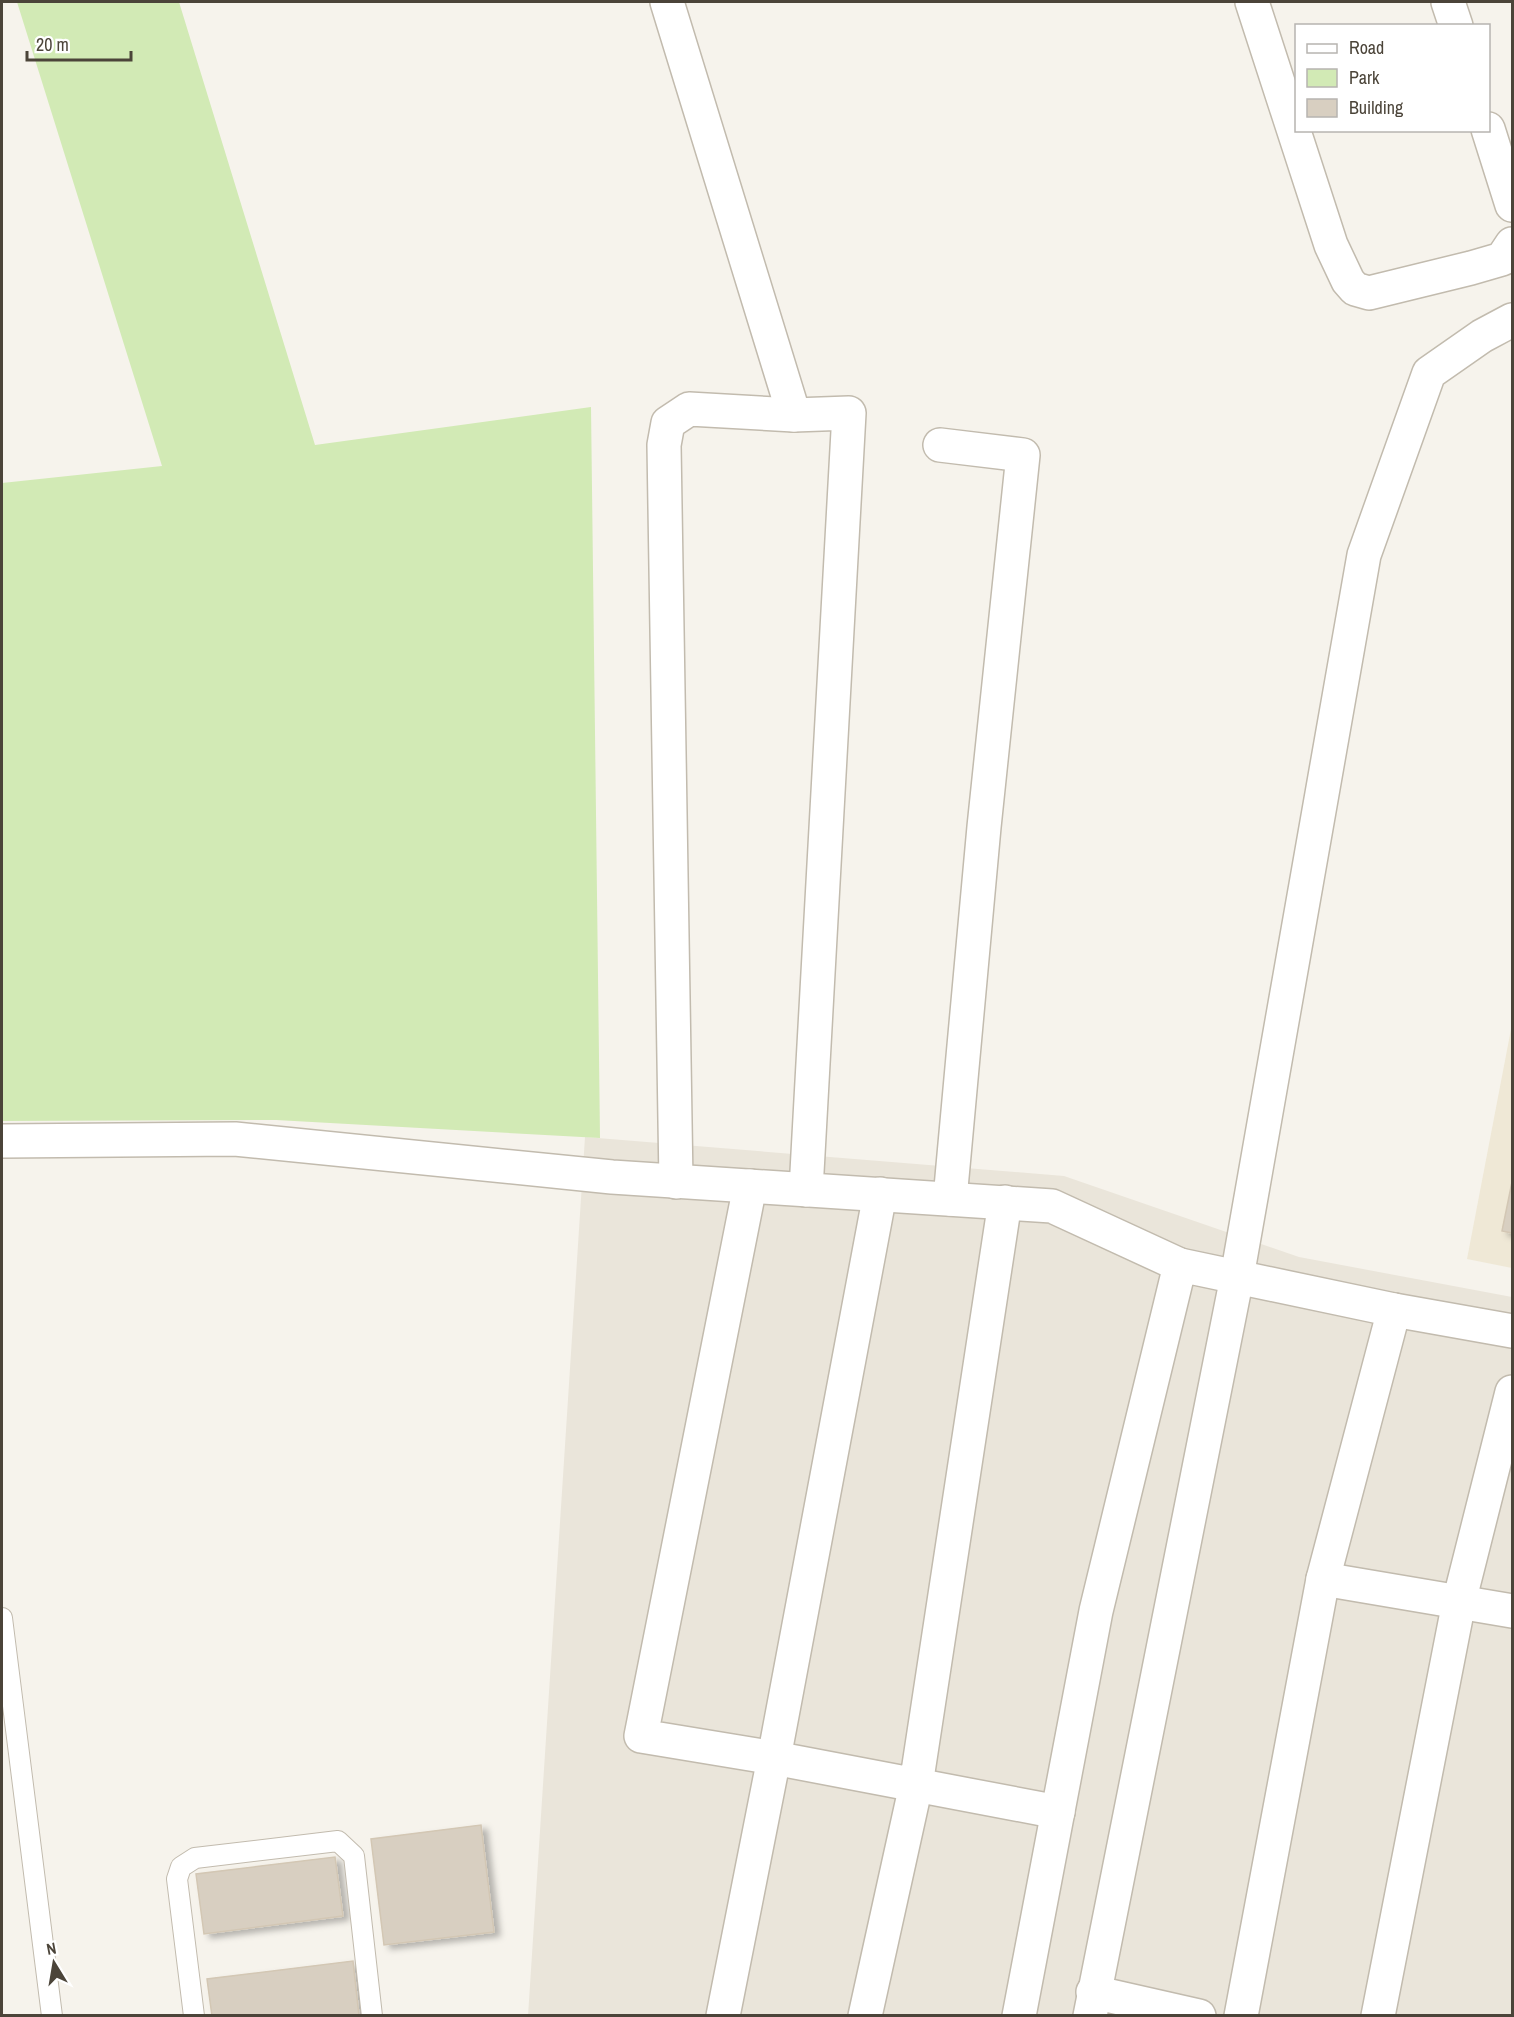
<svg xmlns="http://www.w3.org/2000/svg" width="1514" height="2017" font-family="'Archivo Narrow',sans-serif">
<defs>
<filter id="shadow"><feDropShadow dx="6" dy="4" stdDeviation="3" flood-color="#0004"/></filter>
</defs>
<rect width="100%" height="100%" fill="#f6f3ec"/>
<path fill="#eae5da" d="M585 1137 1064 1176 1299 1257 1512 1297V2015L528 2016Z"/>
<path fill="#efe8d6" d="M1512 1024V1268L1467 1259Z"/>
<path fill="#d2eab5" d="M17 2H179L315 445 591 407 600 1138 276 1120 2 1121V483L162 466Z"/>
<g fill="#d8cfc1" stroke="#d3c7b4" stroke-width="1.5" filter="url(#shadow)">
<path d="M1512 1182V1233L1502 1231Z"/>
<path d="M481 1825 494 1932 384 1945 371 1839Z"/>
<path d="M335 1857 343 1916 204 1934 196 1874Z"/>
<path d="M353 1961 359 2016H212L207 1979Z"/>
</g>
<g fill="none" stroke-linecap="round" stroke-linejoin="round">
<defs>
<g id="service">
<path d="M2 1618 52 2016"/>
<path d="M194 2016 177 1879 181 1867 195 1858 338 1841 354 1856 372 2016"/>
</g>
<g id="minor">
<path d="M667 2 794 415 849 413 806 1190"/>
<path d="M1252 2 1331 245 1348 281 1355 289 1369 293 1471 268 1502 259 1512 244"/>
<path d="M1448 2 1456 26"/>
<path d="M1488 129 1512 205"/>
<path d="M940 445 1023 455 984 827 950 1199"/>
<path d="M2 1141 235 1139 612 1177 1052 1206 1180 1265"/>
<path d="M676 1182 664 445 668 423 689 409 794 415"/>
<path d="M750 1186 641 1736 774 1758 916 1785 1005 1202"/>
<path d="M1323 1579 1512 1611"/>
<path d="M1093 1992 1199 2016"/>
<path d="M723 2016 774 1758 880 1194"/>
<path d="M865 2016 916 1785 1058 1812"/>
<path d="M1019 2016 1096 1611 1180 1265 1394 1310 1512 1331"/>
<path d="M1090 2016 1237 1277 1364 555 1429 373 1482 336 1512 320"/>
<path d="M1241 2016 1323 1579 1394 1310"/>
<path d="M1378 2016 1459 1602 1512 1392"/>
</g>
</defs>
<use href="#service" stroke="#c2bbae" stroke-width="22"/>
<use href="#minor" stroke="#c2bbae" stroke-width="36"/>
<use href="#service" stroke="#fff" stroke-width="20"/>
<use href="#minor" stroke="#fff" stroke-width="33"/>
</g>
<rect width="1514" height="2017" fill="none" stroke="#4b4439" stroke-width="6"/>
<rect x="1295" y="24" width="195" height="108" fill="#ffffff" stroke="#b7b4b0" stroke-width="1.5"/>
<rect x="1307" y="44" width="30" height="9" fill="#ffffff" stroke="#b7b4b0" stroke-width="1.5"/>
<text x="1349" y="54" font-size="18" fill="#4b4439">Road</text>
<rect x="1307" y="69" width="30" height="18" fill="#d2eab5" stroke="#b7b4b0" stroke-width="1.5"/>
<text x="1349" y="84" font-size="18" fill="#4b4439">Park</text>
<rect x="1307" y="99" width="30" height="18" fill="#d8cfc1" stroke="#b7b4b0" stroke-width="1.5"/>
<text x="1349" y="114" font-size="18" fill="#4b4439">Building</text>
<g transform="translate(54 1963) rotate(349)" stroke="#ffffff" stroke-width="4.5" paint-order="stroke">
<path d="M0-4.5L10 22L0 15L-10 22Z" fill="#4b4439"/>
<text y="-9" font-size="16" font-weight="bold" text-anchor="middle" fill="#4b4439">N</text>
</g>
<path d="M27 51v9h104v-9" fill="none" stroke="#4b4439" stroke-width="3"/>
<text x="36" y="51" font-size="18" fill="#4b4439" stroke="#ffffff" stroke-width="4.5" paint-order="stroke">20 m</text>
</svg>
